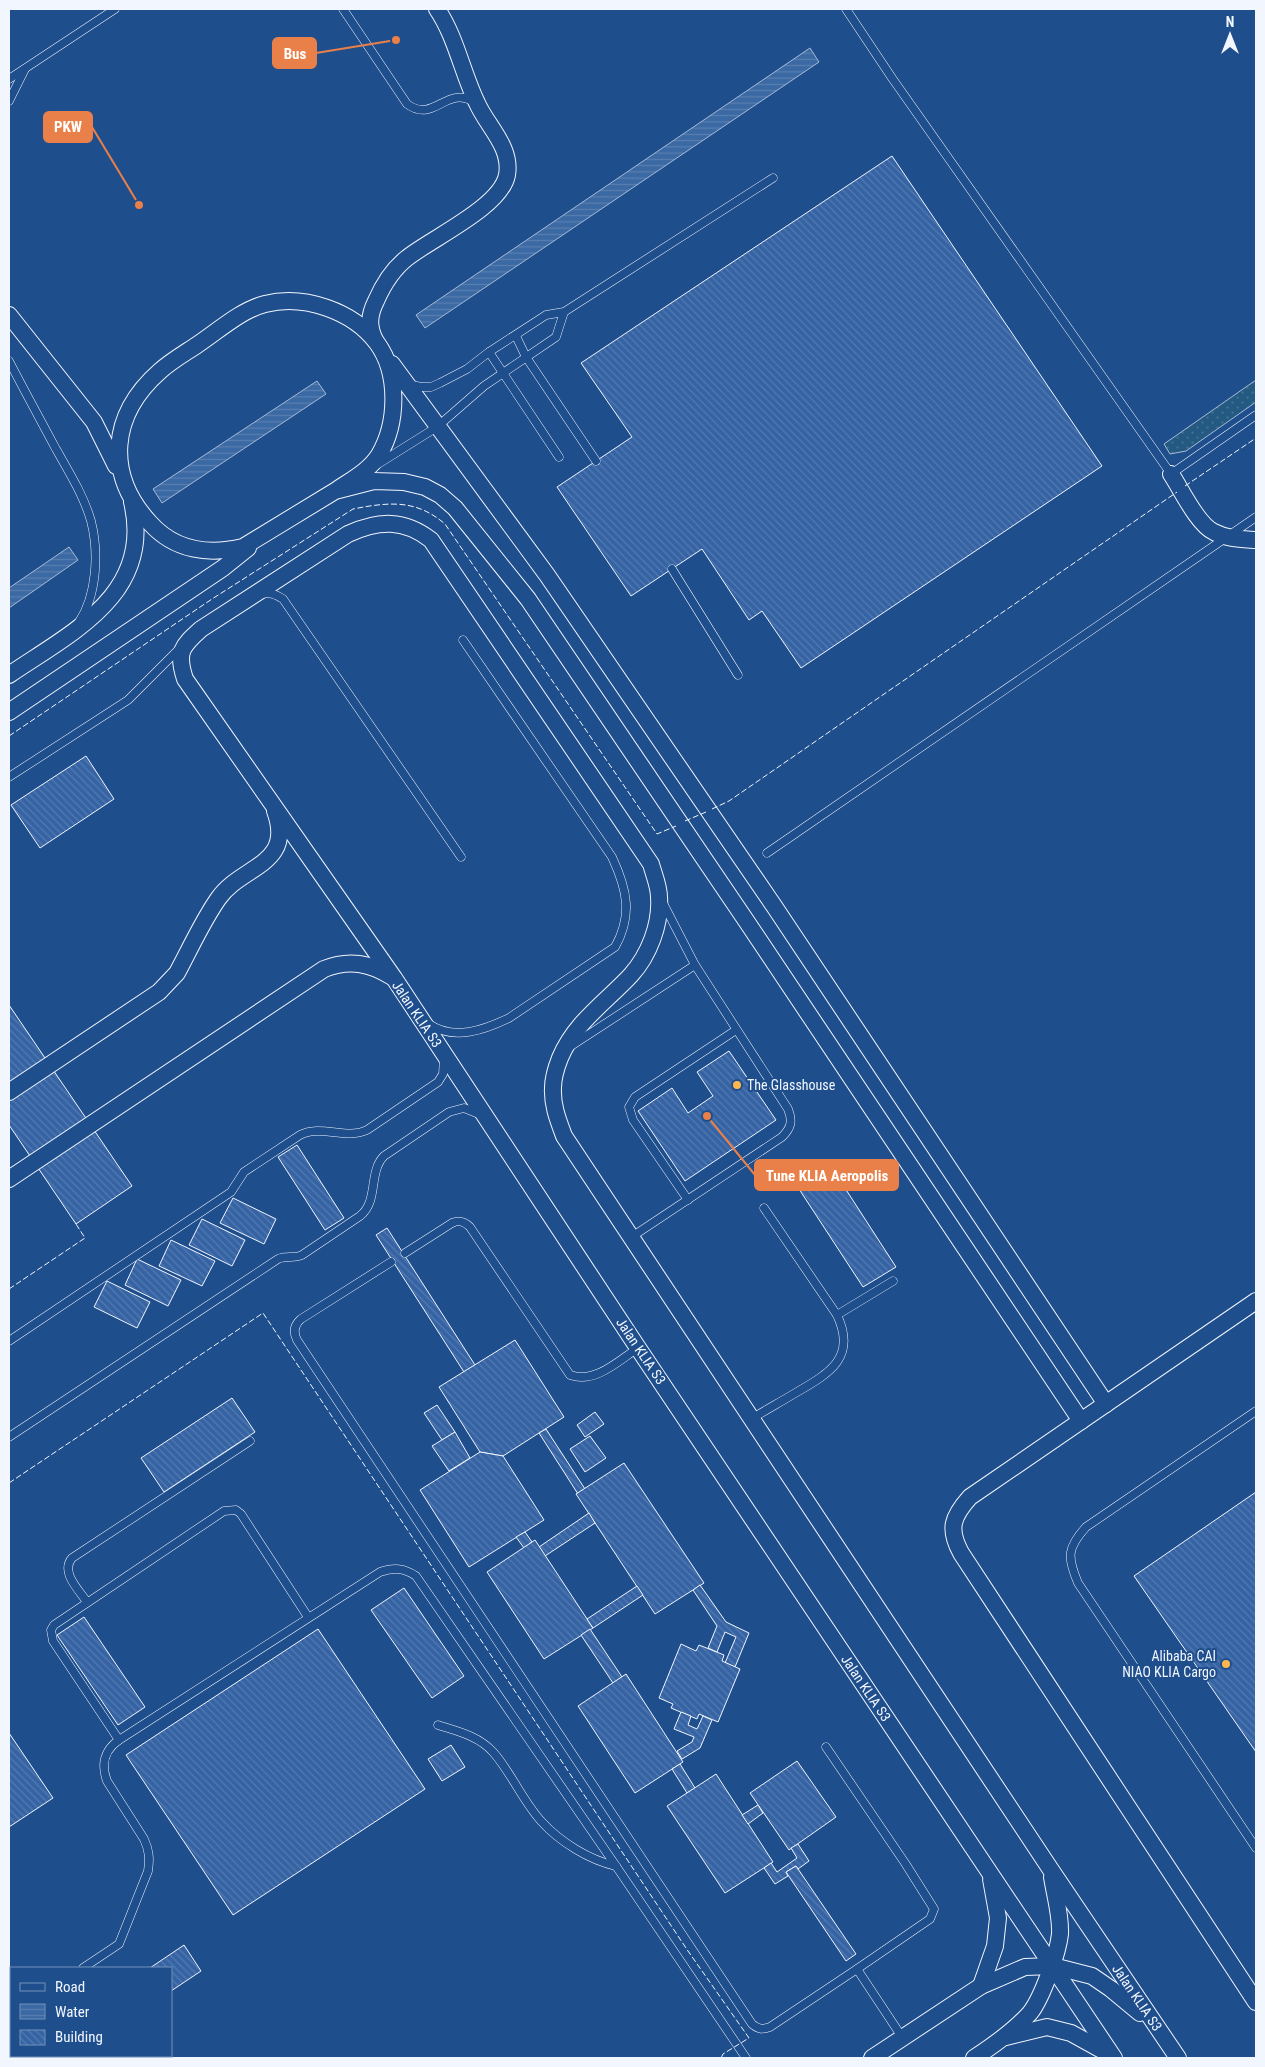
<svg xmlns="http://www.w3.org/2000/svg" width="1265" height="2067" font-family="'Roboto Condensed',sans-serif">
<defs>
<pattern id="grass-dots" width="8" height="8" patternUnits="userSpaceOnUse" patternTransform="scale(1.25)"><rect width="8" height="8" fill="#245a82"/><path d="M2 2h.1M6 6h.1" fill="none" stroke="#447295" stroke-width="1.8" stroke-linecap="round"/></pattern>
<pattern id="water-rules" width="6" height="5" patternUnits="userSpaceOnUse" patternTransform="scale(1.25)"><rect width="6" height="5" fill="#3b69a3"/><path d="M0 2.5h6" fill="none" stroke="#587fb1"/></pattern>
<pattern id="building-back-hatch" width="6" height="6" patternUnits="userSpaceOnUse" patternTransform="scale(1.25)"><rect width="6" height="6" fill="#3563a3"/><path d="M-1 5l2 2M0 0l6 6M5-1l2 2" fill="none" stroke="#537ab1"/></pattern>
</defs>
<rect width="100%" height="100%" fill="#1f4e8c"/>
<path fill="url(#grass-dots)" stroke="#a8bbd7" d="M1256 380V402L1186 451 1170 454 1164 444Z"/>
<g fill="url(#water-rules)" stroke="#a8bbd7">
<path d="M810 48 819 62 425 328 416 315Z"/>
<path d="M317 381 326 394 162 503 153 489Z"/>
<path d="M69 547 78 560 9 608V588Z"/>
</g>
<g fill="url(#building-back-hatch)" stroke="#f2f6ff">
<path d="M892 156 1102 466 801 668 762 611 749 620 702 549 631 596 557 487 632 437 581 363Z"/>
<path d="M86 756 114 799 40 848 11 805Z"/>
<path d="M9 1005 132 1186 76 1224 9 1125Z"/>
<path d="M729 1051 776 1120 685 1181 638 1111 672 1088 688 1113 713 1096 697 1072Z"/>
<path d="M297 1145 344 1218 325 1230 278 1157Z"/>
<path d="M832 1168 896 1267 863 1287 799 1189Z"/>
<path d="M233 1198 276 1219 264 1244 220 1223Z"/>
<path d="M202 1219 245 1240 232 1266 189 1245Z"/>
<path d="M387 1228 475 1365 464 1372 376 1235Z"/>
<path d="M171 1240 215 1261 202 1286 159 1266Z"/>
<path d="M137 1259 181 1280 168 1306 125 1285Z"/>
<path d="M107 1281 150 1302 137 1328 94 1307Z"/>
<path d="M515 1340 564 1417 503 1456 480 1452 439 1387Z"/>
<path d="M232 1398 255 1432 164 1492 141 1458Z"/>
<path d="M437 1405 455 1432 442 1440 424 1413Z"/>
<path d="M595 1412 604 1424 585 1437 577 1425Z"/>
<path d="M546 1429 585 1489 578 1494 539 1433Z"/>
<path d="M455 1432 470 1458 449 1471 432 1446Z"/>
<path d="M590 1436 606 1458 585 1472 570 1449Z"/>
<path d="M480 1452 503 1456 544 1520 469 1567 420 1490Z"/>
<path d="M624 1463 704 1583 655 1614 576 1494Z"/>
<path d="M1256 1492V1752L1134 1576Z"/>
<path d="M589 1513 595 1523 545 1556 539 1547Z"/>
<path d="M525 1532 532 1542 524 1548 516 1537Z"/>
<path d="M535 1540 593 1628 544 1659 487 1572Z"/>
<path d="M700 1585 726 1622 749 1633 735 1667 725 1663 736 1637 725 1632 717 1652 708 1648 717 1626 693 1590Z"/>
<path d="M637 1586 643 1595 593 1628 587 1619Z"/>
<path d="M404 1588 464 1676 432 1698 371 1610Z"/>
<path d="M84 1617 145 1707 118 1725 57 1635Z"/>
<path d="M318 1629 425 1789 233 1915 126 1755Z"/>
<path d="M590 1629 622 1677 613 1683 581 1635Z"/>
<path d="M681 1644 696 1651 699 1645 724 1655 722 1661 740 1669 718 1722 699 1714 697 1719 671 1708 673 1704 659 1698Z"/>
<path d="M626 1674 683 1762 635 1793 578 1706Z"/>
<path d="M681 1712 691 1716 688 1725 697 1729 703 1716 712 1720 700 1748 682 1759 677 1751 692 1742 694 1737 674 1729Z"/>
<path d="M9 1733 53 1798 9 1827Z"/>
<path d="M451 1745 465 1767 442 1781 428 1759Z"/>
<path d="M797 1761 836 1817 789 1850 750 1793Z"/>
<path d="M680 1764 695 1788 687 1793 672 1769Z"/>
<path d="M716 1774 773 1862 725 1893 667 1806Z"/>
<path d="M758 1805 763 1813 748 1824 742 1815Z"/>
<path d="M798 1844 809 1861 798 1869 796 1866 786 1872 788 1876 775 1884 764 1868 771 1863 777 1872 797 1858 791 1848Z"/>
<path d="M796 1866 856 1954 846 1961 786 1872Z"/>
<path d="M184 1945 201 1971 171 1991V1968H150Z"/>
</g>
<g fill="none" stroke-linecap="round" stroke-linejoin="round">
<defs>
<g id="lane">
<path d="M343 9 407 104C434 124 446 85 474 102"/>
<path d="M846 9 892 78 1171 474 1256 415"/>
<path d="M9 79 115 9"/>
<path d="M9 101 25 69"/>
<path d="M516 336 526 357 596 461"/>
<path d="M489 352 559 457"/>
<path d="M9 361C24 390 40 419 56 449 69 472 84 496 91 521 99 552 97 595 79 622"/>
<path d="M411 385 422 387H431L440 383 467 369 489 352 546 315 564 312 773 178"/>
<path d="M378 464 437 427 484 386 556 337 564 312"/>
<path d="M672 569 738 675"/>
<path d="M261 594C270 592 275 594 283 599L461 857"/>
<path d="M9 777 128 700 179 649"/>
<path d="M767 853 1256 517"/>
<path d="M429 1024C454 1041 484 1030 509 1018L615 947C633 915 627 889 612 857L463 640"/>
<path d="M571 1046 695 965"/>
<path d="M688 1200 633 1120 629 1107 635 1097 736 1030"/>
<path d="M764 1208 837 1315 893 1281"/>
<path d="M630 1238 782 1137C791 1128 793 1121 788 1109L695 965 663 903"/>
<path d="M405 1253 452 1223C459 1220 464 1221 470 1227L570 1375C595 1384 618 1361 638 1348"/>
<path d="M391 1262 301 1319C294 1325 293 1332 297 1340L752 2024C758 2029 762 2030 770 2027L857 1969 902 2037"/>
<path d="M9 1341 231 1192 244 1172 300 1135C321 1124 346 1140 367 1130L438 1082 443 1074 444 1059"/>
<path d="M1256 1411 1086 1527C1067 1548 1067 1557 1078 1583L1256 1848"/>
<path d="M751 1419C766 1410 782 1401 797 1392 830 1373 857 1357 837 1315"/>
<path d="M9 1437 278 1259C286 1255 294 1259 302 1255L360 1216C379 1201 368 1172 384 1156L449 1112 464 1108 479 1114"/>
<path d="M87 1602C79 1590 60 1572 72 1558L250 1441"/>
<path d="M438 1725C457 1731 479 1736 493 1752 511 1772 522 1800 541 1821 560 1842 589 1860 616 1866"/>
<path d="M119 1740 53 1641 51 1630 54 1625 224 1511 236 1510 241 1514 308 1617"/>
<path d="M826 1747 905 1863 934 1909 930 1919 857 1969"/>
<path d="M83 1968 119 1944 148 1871C150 1858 149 1850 144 1839L107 1781C101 1765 104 1750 119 1740L380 1572C394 1567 404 1568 416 1576L616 1866 746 2058"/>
<path d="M9 2014 11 2012"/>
</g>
<g id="street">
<path d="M9 315 94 422 116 466"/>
<path d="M375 340C368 326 369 315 376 301 383 285 393 269 407 258 432 238 501 207 507 175 512 147 487 126 477 103 462 72 456 37 437 9"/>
<path d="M392 364 547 575 774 906 1106 1404"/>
<path d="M1171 474C1181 489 1198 525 1214 532 1227 539 1242 539 1256 540"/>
<path d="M335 491C351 480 369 471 379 455 398 423 399 373 377 343 353 311 304 294 265 304 241 310 218 331 197 345 185 353 171 361 160 371 110 415 105 474 150 523 175 551 209 555 243 547L335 491 374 481 404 482 425 487 440 495 455 508 528 599 747 922 1081 1421"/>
<path d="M9 675C72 632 154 594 132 502"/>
<path d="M9 712 223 568 248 548"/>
<path d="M9 1092 159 992 177 973C190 949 202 922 218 899 241 865 295 866 275 811"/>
<path d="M9 1179 324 969C349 959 370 963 392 977"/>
<path d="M1256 1301 970 1497C952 1517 948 1529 961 1553L1256 2002"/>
<path d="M981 1986 995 1946 998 1918 991 1879"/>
<path d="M1006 2037 1047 2027 1071 2033 1109 2054"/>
<path d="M872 2058 981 1986 1025 1967 1053 1966 1092 1976 1111 1989 1140 2013"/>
<path d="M974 2058C994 2045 1014 2031 1030 2013 1042 1998 1058 1953 1060 1934 1061 1916 1055 1896 1052 1877"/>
<path id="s1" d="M1114 2058 638 1348 394 978 185 679C176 652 182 646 201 629L348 534C379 520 404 519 431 540L651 864C654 875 659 886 659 897 661 924 649 955 631 975 606 1002 575 1022 560 1058 556 1068 553 1078 553 1088 552 1105 558 1120 564 1136L1051 1870 1178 2058"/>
</g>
</defs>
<use href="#lane" stroke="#f2f6ff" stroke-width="9"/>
<use href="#street" stroke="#f2f6ff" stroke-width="18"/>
<use href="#lane" stroke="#1f4e8c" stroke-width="8"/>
<use href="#street" stroke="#1f4e8c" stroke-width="16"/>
<g stroke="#f2f6ff" stroke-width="1" stroke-dasharray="6 2.5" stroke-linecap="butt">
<path d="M1185 486 1256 438"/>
<path d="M9 736 212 599 353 509C389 502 416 499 445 524L657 834 676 826"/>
<path d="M712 809 729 801 1177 492"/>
<path d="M685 821 706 812"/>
<path d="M9 1289 85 1238 76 1224 78 1223"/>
<path d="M9 1483 263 1313 688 1951 749 2038 723 2054 721 2058"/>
<path d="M9 2038 11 2041"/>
<path d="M21 2056 23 2058"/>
<path d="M86 2056 88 2058"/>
</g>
</g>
<g fill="#ffb74d" stroke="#1f4e8c" stroke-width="2">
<circle cx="737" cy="1085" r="5"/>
<circle cx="1226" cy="1664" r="5"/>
</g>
<g text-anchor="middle" stroke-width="4" stroke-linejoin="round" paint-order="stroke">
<g font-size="14" fill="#f2f6ff" stroke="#1f4e8c">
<text transform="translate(417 1014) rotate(56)" y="5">Jalan KLIA S3</text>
<text transform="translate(641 1351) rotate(56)" y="5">Jalan KLIA S3</text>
<text transform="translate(866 1688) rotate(56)" y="5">Jalan KLIA S3</text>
<text dy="5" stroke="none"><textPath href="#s1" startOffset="3720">Jalan KLIA S3</textPath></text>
</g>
<g font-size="14" fill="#f2f6ff" stroke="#1f4e8c" text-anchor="start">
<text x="747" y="1090">The Glasshouse</text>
<text x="1216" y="1661" text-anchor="end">Alibaba CAI<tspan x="1216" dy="16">NIAO KLIA Cargo</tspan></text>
</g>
</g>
<path fill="none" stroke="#ea8049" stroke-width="2" d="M396 40L316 53M139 205L92 127M707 1116L755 1175"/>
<g fill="#ea8049" stroke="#1f4e8c" stroke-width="2">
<circle cx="396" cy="40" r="5"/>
<circle cx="139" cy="205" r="5"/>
<circle cx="707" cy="1116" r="5"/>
</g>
<g fill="#ea8049" stroke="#ea8049" stroke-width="2">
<rect x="273" y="38" width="43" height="30" rx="5"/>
<rect x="44" y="112" width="48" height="30" rx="5"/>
<rect x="755" y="1160" width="143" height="30" rx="5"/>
</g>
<g font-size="15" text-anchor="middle" font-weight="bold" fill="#fff">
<text x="295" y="59">Bus</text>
<text x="68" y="132">PKW</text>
<text x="827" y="1181">Tune KLIA Aeropolis</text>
</g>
<rect width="1265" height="2067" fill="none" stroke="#f2f6ff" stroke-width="20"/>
<rect x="10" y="1967" width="162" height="90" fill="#1f4e8c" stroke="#7391ba"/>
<rect x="20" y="1983" width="25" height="8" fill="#1f4e8c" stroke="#7391ba"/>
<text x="55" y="1992" font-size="15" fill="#f2f6ff">Road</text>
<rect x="20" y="2004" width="25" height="15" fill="url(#water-rules)" stroke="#7391ba"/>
<text x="55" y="2017" font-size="15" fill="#f2f6ff">Water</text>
<rect x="20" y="2030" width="25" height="15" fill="url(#building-back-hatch)" stroke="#7391ba"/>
<text x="55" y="2042" font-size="15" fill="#f2f6ff">Building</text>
<g transform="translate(1230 35)" stroke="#1f4e8c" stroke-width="4" paint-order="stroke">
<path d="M0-4L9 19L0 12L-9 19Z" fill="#f2f6ff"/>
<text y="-8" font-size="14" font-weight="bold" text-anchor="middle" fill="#f2f6ff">N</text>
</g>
</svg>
